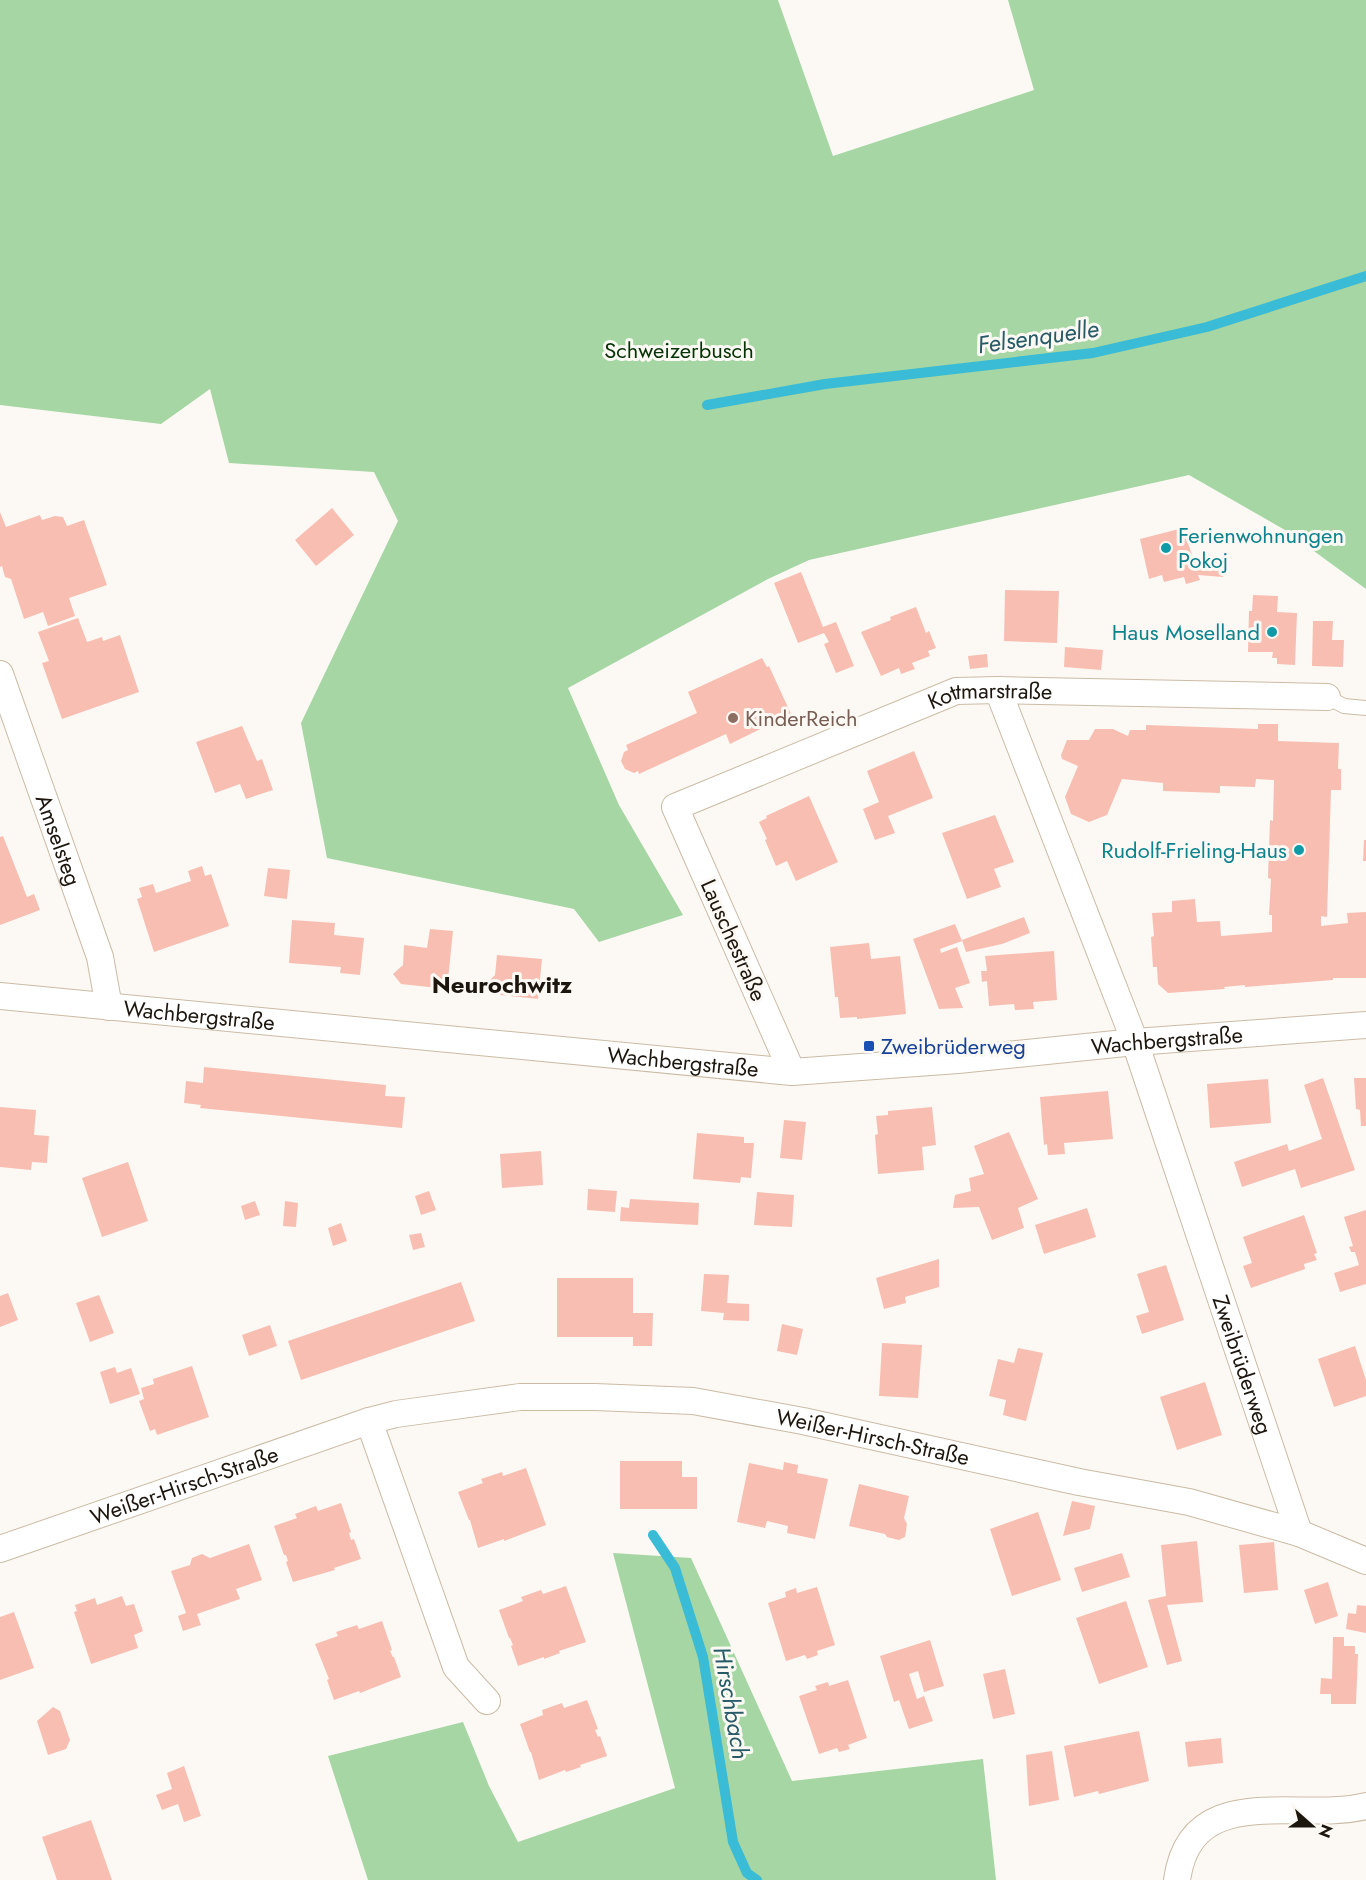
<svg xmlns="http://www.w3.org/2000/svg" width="1366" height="1880" font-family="Jost,sans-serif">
<rect width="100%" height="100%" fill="#fcf9f4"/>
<g fill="#a5d6a3">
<path d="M0 0H778L833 156 1034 90 1008 0H1366V589L1285 530 1189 475 809 560 768 579 568 688 619 805 683 915 599 942 574 909 327 858 301 723 398 521 374 472 229 463 210 389 161 424 0 405Z"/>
<path d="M613 1553 691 1558 792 1781 983 1759 996 1880H368L328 1756 463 1722 489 1786 518 1842 675 1788Z"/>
</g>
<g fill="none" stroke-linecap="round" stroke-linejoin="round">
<g stroke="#3abbd6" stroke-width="10">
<path d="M707 405 825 384 1093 353 1207 327 1366 276"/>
<path d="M653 1535 675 1568 703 1657 733 1842 747 1873 757 1880"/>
</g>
</g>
<g fill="#f8beb2">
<path d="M332 508 354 535 316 566 295 540Z"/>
<path d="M0 512 6 527 40 515 42 520 55 516 63 517 67 526 84 520 107 585 69 598 75 616 48 626 43 612 24 619 11 579 5 577 2 566 0 567Z"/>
<path d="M1183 528 1193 558 1225 563 1223 577 1198 575 1200 580 1186 584 1184 577 1164 582 1162 575 1149 579 1140 539Z"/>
<path d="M801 572 823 627 836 622 854 666 836 673 824 644 829 642 824 633 798 643 774 583Z"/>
<path d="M1005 590 1059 591 1057 643 1004 641Z"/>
<path d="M1253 595 1278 596 1277 612 1297 613 1295 665 1277 664V658H1272L1273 652H1248L1249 611H1252Z"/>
<path d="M916 607 926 633 929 631 936 648 928 651 930 656 912 663 915 669 901 674 899 668 881 676 861 632 891 620 890 617Z"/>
<path d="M78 618 87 642 102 637 103 641 120 635 139 692 62 719 42 663 49 661 38 632Z"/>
<path d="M1313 621H1333L1332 640H1344L1343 667 1312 666Z"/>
<path d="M1065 647 1103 650 1101 670 1064 667Z"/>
<path d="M987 654 988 667 970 669 968 656Z"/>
<path d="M762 658 767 667 769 666 791 714 730 744 726 734 639 774 638 771 634 773 625 769 621 761 624 752 628 750 626 745 697 713 688 692Z"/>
<path d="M1258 724H1278V741L1339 743 1338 769H1341V790H1331L1327 917 1321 916V926L1348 923 1347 913 1366 912V978H1333V980L1245 987V985L1224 987 1225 989 1168 993 1158 984 1157 967H1153L1151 937 1154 936 1152 913 1172 912V901L1195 899 1197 922 1220 921 1221 936 1272 932V915H1269L1271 879 1268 878 1270 820 1273 821 1274 780 1256 779 1255 787 1220 786V793L1163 791V783L1122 779 1107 815 1089 822 1071 814 1065 797 1078 766 1062 759 1061 755 1067 740H1089L1095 729H1113L1128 736 1130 730H1146V725L1258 729Z"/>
<path d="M242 726 257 761 262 759 273 790 246 799 240 784 215 793 196 742Z"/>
<path d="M914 751 933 798 888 816 895 833 875 840 863 809 879 802 867 771Z"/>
<path d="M809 796 838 862 796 881 787 861 776 866 765 840 767 839 759 822 767 818 766 816Z"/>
<path d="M995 815 1014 862 994 869 1001 887 967 899 942 833Z"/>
<path d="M3 836 27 897 34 894 40 910 0 925V837Z"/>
<path d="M1364 840H1366V861H1363Z"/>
<path d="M202 866 205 876 211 874 229 926 154 952 137 899 142 897 139 888 153 884 156 893 191 881 188 871Z"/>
<path d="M268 868 290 870 287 899 264 896Z"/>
<path d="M1024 917 1030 933 1002 944 966 952 962 940Z"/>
<path d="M292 920 335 923 334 935 364 938 360 975 340 973 341 967 289 963Z"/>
<path d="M955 924 962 941 940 949 941 953 957 947 970 983 955 988 963 1008 939 1009 913 939Z"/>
<path d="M430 929 453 931 447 989 401 984 393 974 403 965 404 945 427 948Z"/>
<path d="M869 943 871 959 900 956 906 1014 857 1019V1017L840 1018 838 997H835L830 947Z"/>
<path d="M1054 951 1057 1000 1033 1002 1034 1009 1015 1010 1014 1004 989 1006 987 981 982 982 981 971H987L985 956Z"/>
<path d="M497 955 542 959 538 999 493 994 486 984 495 975Z"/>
<path d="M204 1067 386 1085 385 1096 405 1097 402 1128 200 1108 201 1105 184 1103 186 1081 203 1083Z"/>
<path d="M1323 1078 1355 1170 1301 1188 1295 1169 1242 1187 1234 1162 1287 1144 1289 1151 1322 1139 1304 1085Z"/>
<path d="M1354 1078H1366V1126H1361L1360 1110 1356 1109Z"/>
<path d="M1268 1079 1271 1123 1210 1128 1207 1084Z"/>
<path d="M1108 1091 1113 1139 1064 1143 1065 1154 1048 1155 1047 1144 1044 1145 1040 1097Z"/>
<path d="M0 1107 36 1110 34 1135 49 1136 47 1163 32 1162 31 1170 0 1167Z"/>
<path d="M932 1107 936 1145 922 1147 924 1170 878 1174 875 1135 878 1134 876 1116 888 1115V1111Z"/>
<path d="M784 1120 806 1122 802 1160 780 1158Z"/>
<path d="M1009 1132 1038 1199 1018 1208 1024 1228 992 1240 979 1207 953 1208 955 1195 971 1191 969 1178 984 1174 974 1146Z"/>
<path d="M697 1133 744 1137V1143H754L751 1178 741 1177 740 1183 693 1179Z"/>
<path d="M541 1151 543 1185 502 1188 500 1154Z"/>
<path d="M128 1162 148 1221 102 1237 82 1178Z"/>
<path d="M588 1189 617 1191 615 1212 587 1210Z"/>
<path d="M429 1191 436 1210 421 1215 415 1196Z"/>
<path d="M757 1192 794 1195 792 1227 754 1225Z"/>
<path d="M630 1199 699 1203 698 1225 620 1221 621 1207 629 1208Z"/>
<path d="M255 1201 260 1215 245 1220 241 1206Z"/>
<path d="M285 1201 298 1203 296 1227 283 1226Z"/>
<path d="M1087 1208 1096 1237 1044 1254 1035 1225Z"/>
<path d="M1366 1210V1284L1340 1292 1334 1273 1359 1265 1355 1252H1351L1349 1247 1353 1246 1344 1217Z"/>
<path d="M1304 1215 1317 1253 1314 1254 1317 1260 1304 1264 1305 1269 1251 1288 1243 1266 1252 1263 1243 1237Z"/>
<path d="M341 1223 347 1241 333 1246 328 1228Z"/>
<path d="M421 1233 425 1247 413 1250 409 1235Z"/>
<path d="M939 1259V1287L905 1297 906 1303 884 1309 876 1278Z"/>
<path d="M1166 1265 1184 1320 1142 1334 1136 1316 1149 1312 1137 1274Z"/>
<path d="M704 1274 729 1275 727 1303 749 1304V1321L723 1320 724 1313 701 1311Z"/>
<path d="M557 1278H633V1313H653L652 1346H633V1337H557Z"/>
<path d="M461 1282 475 1321 301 1380 288 1341Z"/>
<path d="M8 1293 18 1320 0 1327V1296Z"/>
<path d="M99 1295 114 1333 90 1342 76 1303Z"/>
<path d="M782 1324 803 1329 797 1355 777 1351Z"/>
<path d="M270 1325 277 1346 249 1356 242 1335Z"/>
<path d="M882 1343 922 1345 918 1398 879 1396Z"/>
<path d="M1355 1346 1366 1380V1396L1334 1407 1318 1359Z"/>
<path d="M1018 1348 1043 1353 1026 1421 1003 1415 1006 1400 989 1396 998 1359 1014 1363Z"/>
<path d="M192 1366 209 1417 157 1435 155 1429 150 1431 139 1401 144 1399 141 1388 154 1384 153 1379Z"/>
<path d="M115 1367 117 1373 131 1368 140 1394 110 1404 100 1372Z"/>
<path d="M1205 1382 1222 1435 1177 1450 1160 1397Z"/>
<path d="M620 1461H682V1477H697V1509H620Z"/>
<path d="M784 1462 798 1465 797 1473 828 1479 815 1539 787 1533 788 1526 767 1521 765 1528 737 1522 749 1463 783 1470Z"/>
<path d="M526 1468 546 1525 504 1541V1539L478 1548 470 1520H469L458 1492 483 1483 481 1479 502 1472 503 1476Z"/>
<path d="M859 1484 909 1496 904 1518 907 1524 905 1537 899 1540 887 1537 885 1534 849 1526Z"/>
<path d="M1072 1501 1095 1506 1090 1529 1063 1536Z"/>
<path d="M341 1503 351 1532 349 1533 351 1540 354 1539 361 1559 334 1568 335 1570 293 1582 286 1562 288 1561 286 1555H284L274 1526 297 1518 295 1514 316 1506 318 1511Z"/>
<path d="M1038 1512 1061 1580 1012 1596 990 1529Z"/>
<path d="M1197 1541 1203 1602 1167 1605 1182 1661 1167 1665 1148 1600 1166 1596 1161 1545Z"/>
<path d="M1274 1542 1278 1590 1244 1593 1239 1545Z"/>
<path d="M249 1544 262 1580 236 1589 240 1599 197 1614 201 1625 183 1631 178 1616 186 1613 171 1571 190 1565 192 1558 202 1554 210 1558Z"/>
<path d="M1122 1553 1130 1577 1082 1592 1074 1568Z"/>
<path d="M1328 1582 1338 1616 1315 1624 1304 1590Z"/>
<path d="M566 1586 586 1642 559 1651 560 1653 544 1659V1657L518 1666 511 1646 513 1645 510 1638H509L499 1610 523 1601 521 1597 541 1590 543 1594Z"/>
<path d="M817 1587 835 1645 817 1651 818 1655 807 1659 805 1655 786 1661 768 1603 786 1597 785 1592 796 1588 797 1593Z"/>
<path d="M122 1596 126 1606 134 1604 143 1631 134 1635 138 1648 91 1664 74 1612 77 1611 75 1605 95 1598 97 1605Z"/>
<path d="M1126 1601 1148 1667 1099 1684 1076 1618Z"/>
<path d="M1357 1605 1366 1606V1633L1346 1629 1348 1613 1356 1614Z"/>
<path d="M14 1612 34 1668 0 1680V1617Z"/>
<path d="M382 1621 392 1650 390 1651 393 1657H394L401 1677 360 1693 359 1691 334 1700 327 1680 329 1679 315 1644 338 1636 336 1632 357 1625 359 1629Z"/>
<path d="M1333 1637H1344V1646H1355V1654H1358L1356 1704H1331V1694H1320L1321 1678 1332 1679Z"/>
<path d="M930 1640 944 1686 924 1692 918 1671 909 1674 917 1699 924 1696 933 1721 909 1729 899 1700 894 1702 880 1656Z"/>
<path d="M1005 1669 1015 1714 993 1719 983 1674Z"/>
<path d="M848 1680 867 1738 848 1745 850 1749 839 1752 837 1748 819 1754 799 1696 817 1690 815 1686 828 1682 829 1686Z"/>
<path d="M587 1700 598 1729 595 1730 598 1737 600 1736 607 1756 580 1765 581 1767 566 1772 565 1770 539 1780 531 1752H530L520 1724 543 1715 542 1710 562 1703 564 1708Z"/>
<path d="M53 1707 60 1711 70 1740 66 1749 48 1755 37 1721Z"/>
<path d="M1139 1731 1149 1781 1099 1794 1098 1791 1074 1797 1064 1746Z"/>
<path d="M1221 1738 1223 1763 1188 1767 1185 1742Z"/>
<path d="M1052 1751 1059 1800 1029 1806 1026 1755Z"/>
<path d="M184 1766 201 1816 184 1822 178 1804 162 1810 156 1795 172 1789 167 1773Z"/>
<path d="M91 1820 112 1880H57L42 1837Z"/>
</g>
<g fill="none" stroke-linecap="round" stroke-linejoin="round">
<defs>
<path id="lane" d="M1327 697 1344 706 1366 708"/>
<g id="street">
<path id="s1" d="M0 674 100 957 109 1007"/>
<path id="s2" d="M998 690 1135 1042 1299 1533"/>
<path id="s3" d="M0 996 792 1072 958 1060 1135 1042 1366 1025"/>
<path id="s4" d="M792 1072 675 807 956 691 998 690 1327 697"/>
<path d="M369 1421 456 1667 487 1701"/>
<path id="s5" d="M0 1549 369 1421 396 1414 520 1397H595L693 1401 803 1421 1079 1482 1189 1502 1299 1533 1366 1561"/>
<path d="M1177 1880C1191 1779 1299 1823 1366 1806"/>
</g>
</defs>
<use href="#lane" stroke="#cbbba5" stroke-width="16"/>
<use href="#street" stroke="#cbbba5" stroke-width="28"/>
<use href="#lane" stroke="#fff" stroke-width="14"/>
<use href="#street" stroke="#fff" stroke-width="26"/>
</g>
<g fill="#0f9aa8" stroke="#fcf9f4" stroke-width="2">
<circle cx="1166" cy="548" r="6"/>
<circle cx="1272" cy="632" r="6"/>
<circle cx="1299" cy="850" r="6"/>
</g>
<circle fill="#8d6e63" stroke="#fcf9f4" stroke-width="2" cx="733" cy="718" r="6"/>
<rect fill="#1a4fb4" stroke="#fcf9f4" stroke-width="2" x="863" y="1040" width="12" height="12" rx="3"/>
<g text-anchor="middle" stroke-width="6" stroke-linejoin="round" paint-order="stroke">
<g font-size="22" fill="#043306" stroke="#fcf9f4">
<text x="679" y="358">Schweizerbusch</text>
</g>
<g font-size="22" fill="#0d838f" stroke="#fcf9f4" text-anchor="end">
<text x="1178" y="543" text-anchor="start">Ferienwohnungen<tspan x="1178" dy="25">Pokoj</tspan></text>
<text x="1260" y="640">Haus Moselland</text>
<text x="1287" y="858">Rudolf-Frieling-Haus</text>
</g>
<g font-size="22" fill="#1c160e" stroke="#fcf9f4">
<text dy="8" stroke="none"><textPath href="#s4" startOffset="627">Kottmarstraße</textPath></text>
<text dy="8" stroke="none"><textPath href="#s1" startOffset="176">Amselsteg</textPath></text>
<text transform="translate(734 940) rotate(66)" y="8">Lauschestraße</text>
<text dy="8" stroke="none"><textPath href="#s3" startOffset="200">Wachbergstraße</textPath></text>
<text dy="8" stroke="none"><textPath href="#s3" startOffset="1172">Wachbergstraße</textPath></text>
<text dy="8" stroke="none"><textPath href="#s3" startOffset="686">Wachbergstraße</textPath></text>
<text dy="8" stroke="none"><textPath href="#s2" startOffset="718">Zweibrüderweg</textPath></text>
<text dy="8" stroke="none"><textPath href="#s5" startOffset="900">Weißer-Hirsch-Straße</textPath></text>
<text dy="8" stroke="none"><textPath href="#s5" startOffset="195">Weißer-Hirsch-Straße</textPath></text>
</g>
<g font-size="22" fill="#785e54" stroke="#fcf9f4" text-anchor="start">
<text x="745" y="726">KinderReich</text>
</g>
<g font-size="22" fill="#164399" stroke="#fcf9f4" text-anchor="start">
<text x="881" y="1054">Zweibrüderweg</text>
</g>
<g font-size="24" font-style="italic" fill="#275b67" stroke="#fcf9f4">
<text transform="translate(1038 337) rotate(-8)" y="8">Felsenquelle</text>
<text transform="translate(731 1703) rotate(80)" y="8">Hirschbach</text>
</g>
<g font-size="24" font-weight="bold" fill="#1c160e" stroke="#fcf9f4">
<text x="502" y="993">Neurochwitz</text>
</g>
</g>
<g transform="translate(1312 1826) rotate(111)" stroke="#fcf9f4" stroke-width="4.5" paint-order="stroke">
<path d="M0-4.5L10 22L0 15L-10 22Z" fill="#1c160e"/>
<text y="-9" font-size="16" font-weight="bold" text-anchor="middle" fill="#1c160e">N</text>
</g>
</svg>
